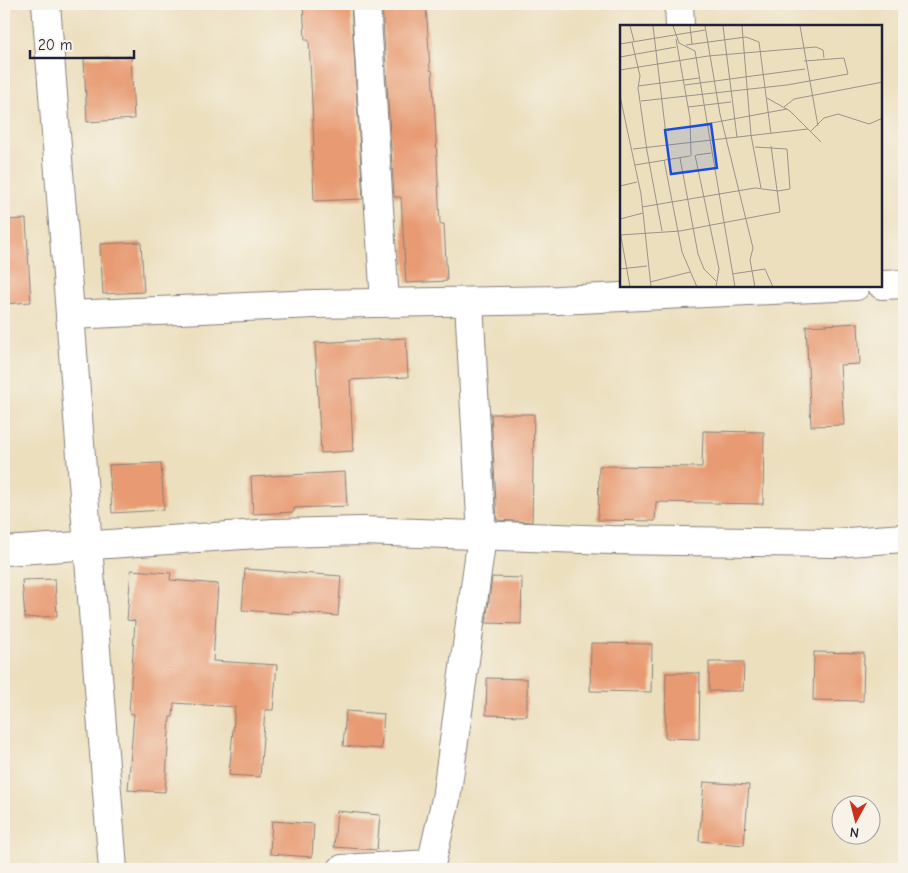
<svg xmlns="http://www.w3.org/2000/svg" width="908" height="873" font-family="'Comic Neue',sans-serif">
<rect width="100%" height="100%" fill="#f7f3e8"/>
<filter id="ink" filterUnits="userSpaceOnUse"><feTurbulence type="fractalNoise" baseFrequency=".02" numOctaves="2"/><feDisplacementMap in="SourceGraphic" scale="10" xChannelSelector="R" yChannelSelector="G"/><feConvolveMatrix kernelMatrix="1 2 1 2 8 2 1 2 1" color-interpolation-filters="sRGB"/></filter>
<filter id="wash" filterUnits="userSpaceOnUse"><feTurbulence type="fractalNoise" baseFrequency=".0096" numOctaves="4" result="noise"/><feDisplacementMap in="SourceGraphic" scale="20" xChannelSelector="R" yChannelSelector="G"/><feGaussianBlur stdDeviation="1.12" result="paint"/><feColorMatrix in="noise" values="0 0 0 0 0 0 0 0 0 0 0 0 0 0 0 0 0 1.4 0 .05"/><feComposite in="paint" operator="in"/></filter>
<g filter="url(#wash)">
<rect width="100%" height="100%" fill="#ecdfbe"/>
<g id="blocks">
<g fill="#e89b73">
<path d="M303 4H351L363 199 314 201 312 146H314L309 40H305Z"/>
<path d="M382 4H426L430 70H432L435 116 440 224H444L447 281 406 283 401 197H394Z"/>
<path d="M131 56 134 119 87 122 84 58Z"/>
<path d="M26 219 31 302 4 304V220Z"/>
<path d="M141 242 144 292 103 294 100 244Z"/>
<path d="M858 323 860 364 840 365 844 425 811 426 806 326Z"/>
<path d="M406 338 408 377 350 380 353 451 321 453 315 343Z"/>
<path d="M491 414H534L532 522 497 520Z"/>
<path d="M703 431 764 432 763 504 656 502 655 521 598 520 599 466 702 467Z"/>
<path d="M161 463 164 510 112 513 109 465Z"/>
<path d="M345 472 347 506 294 508V512L253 514 251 477Z"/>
<path d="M245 569 341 576 338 616 293 612V614L242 610Z"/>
<path d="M131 570 171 573 170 580 218 584 213 661 277 665 273 710H265L260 777 229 775 235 707 174 703 173 717H170L165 792 128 790 134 714 129 713 135 621 127 620Z"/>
<path d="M492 577 522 578 521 624 486 623Z"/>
<path d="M55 579 57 616 25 618 22 580Z"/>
<path d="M591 643 652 644 651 692 590 691Z"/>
<path d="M814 652 864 653 863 701 813 700Z"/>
<path d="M709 662H744L743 691H709Z"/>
<path d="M666 673H700L699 739 665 738Z"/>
<path d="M487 678 527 679V716L486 715Z"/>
<path d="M346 711 384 714 381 749 343 746Z"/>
<path d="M704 782 749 785 744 845 699 841Z"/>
<path d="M337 811 380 815 377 850 334 847Z"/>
<path d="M272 821 314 824 312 857 270 854Z"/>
</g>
</g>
</g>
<g filter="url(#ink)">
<use href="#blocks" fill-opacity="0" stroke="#87807c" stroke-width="1"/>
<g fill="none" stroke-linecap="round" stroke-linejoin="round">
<defs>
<g id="minor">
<path d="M46 4 113 869"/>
<path d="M366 4 385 303"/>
<path d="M679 4 680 26"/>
<path d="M882 285 904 284"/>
<path d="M70 315 314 304 558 300 856 286"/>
<path d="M4 551 274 533 363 531 611 540 834 543 904 538"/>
<path d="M342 869 431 864"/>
<path d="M430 869 446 799 482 536 469 302"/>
</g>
</defs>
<use href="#minor" stroke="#87807c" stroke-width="30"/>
<use href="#minor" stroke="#fff" stroke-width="28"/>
</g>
</g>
<g transform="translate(620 25)">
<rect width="262" height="262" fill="#ecdfbe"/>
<path fill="none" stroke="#9b938a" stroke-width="1" d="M10 1 14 16M33 1 49 135M53 1 59 18 75 26 115 262M70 1 72 19M85 1 100 89 133 223 130 235 135 262M103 1 117 112M122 1 131 110 141 163M180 1 198 101M56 14 70 93 71 131M12 17 20 51 18 63 27 126 42 206M0 19 85 5M66 20 126 12 139 17 151 109M0 32 56 22M0 45 88 31 196 22 203 25 204 33M65 60 185 44M18 61 79 53M0 71 21 169 31 262M147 73 170 86 201 117M21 76 167 60 228 49 224 33 184 36M68 82 111 77M164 82 174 74 263 57M70 102 167 84M191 106 204 93 218 89 249 99 263 93M13 124 188 104M75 130 99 244 96 262M76 130 91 128M60 133 78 229 84 244 96 256M44 135 62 227 77 262M15 140 70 131M0 161 17 157M22 182 135 163 158 166 170 164 167 124 135 122M0 194 23 188M0 206 10 262M0 210 60 206 160 187 151 121M0 244 27 241M112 249 145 244 153 262M30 257 70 247"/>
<path fill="#1d4ed8" fill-opacity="0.15" stroke="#1d4ed8" stroke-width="2.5" d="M91 99 97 143 51 149 45 105Z"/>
<rect width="262" height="262" fill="none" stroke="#22223b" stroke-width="2.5"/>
</g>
<rect width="908" height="873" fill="none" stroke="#f7f3e8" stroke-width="20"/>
<g transform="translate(856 820) rotate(187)"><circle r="24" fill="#f7f3e8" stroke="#a29fa3"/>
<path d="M0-4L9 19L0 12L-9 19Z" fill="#c8321e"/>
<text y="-8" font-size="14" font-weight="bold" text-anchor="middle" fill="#22223b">N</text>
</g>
<path d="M30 50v8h104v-8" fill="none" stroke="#22223b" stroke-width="2.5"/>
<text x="38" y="50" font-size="15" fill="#22223b" stroke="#f7f3e8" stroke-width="4" paint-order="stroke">20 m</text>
</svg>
